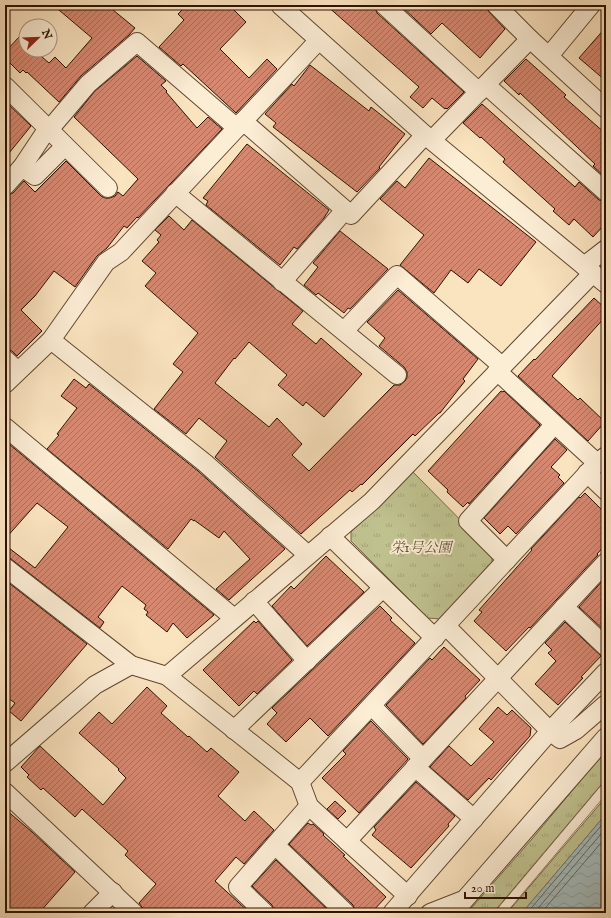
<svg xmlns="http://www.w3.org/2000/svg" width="611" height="918" font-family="'IM FELL English','Noto Serif JP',serif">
<defs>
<pattern id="grass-tufts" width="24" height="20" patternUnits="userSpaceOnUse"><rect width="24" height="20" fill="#c0c390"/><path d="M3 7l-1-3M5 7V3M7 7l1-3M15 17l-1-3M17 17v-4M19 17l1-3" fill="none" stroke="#a5a67a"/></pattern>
<pattern id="water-waves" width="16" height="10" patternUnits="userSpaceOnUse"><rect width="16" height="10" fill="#a3bbbd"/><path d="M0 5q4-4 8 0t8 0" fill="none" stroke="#8da0a1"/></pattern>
<pattern id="building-hatch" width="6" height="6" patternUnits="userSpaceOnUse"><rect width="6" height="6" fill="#d68871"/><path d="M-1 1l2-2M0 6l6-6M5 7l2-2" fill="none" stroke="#ae6e5a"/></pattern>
</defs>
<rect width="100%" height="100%" fill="#fae3bf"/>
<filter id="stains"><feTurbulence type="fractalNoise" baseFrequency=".005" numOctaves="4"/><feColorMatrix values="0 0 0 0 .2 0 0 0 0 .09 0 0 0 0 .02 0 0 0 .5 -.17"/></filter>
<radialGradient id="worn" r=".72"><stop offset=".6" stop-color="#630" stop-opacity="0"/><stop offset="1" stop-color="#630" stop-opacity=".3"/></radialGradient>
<g fill="url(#grass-tufts)" stroke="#776a48">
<path d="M413 472 492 552V562L440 619 428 618 351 541V532Z"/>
<path d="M606 750V779L493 913H467L532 839Z"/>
<path d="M606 797V814L522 913H507Z"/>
</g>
<path fill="url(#water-waves)" stroke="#747771" d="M606 814V913H522Z"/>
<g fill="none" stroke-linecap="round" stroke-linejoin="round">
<g stroke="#68665e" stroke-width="1">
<path d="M527 913 606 820"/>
<path d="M534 913 606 828"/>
<path d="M541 913 606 837"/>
</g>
</g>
<g fill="url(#building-hatch)" stroke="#2e1100">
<path d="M53 5H107L135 28 129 35 81 76 59 102 27 72 26 73 23 70 20 73 5 58V52L20 36 26 42V50H34L49 63 55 57 66 68 92 38Z"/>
<path d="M187 5H229L246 22 220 49 249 78 267 59 277 69 236 113 183 64 181 66 159 47 184 20 178 14Z"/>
<path d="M326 5H374L377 13 464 92 447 109 446 108 445 109 432 98 423 108 410 97 419 87Z"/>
<path d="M400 5H486L489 12 505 29 480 58 442 23 431 34Z"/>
<path d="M606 27V81L579 58Z"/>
<path d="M137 56 166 81 161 85 167 91 166 92 197 128 208 117 222 129 138 218 137 217 127 228 124 226 107 248 97 256 75 287 54 271 35 296 21 310 42 331 17 356 12 351 5 349V196L13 193 24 181 35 192 66 161 101 196 105 198H110L115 196 118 192 123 196 138 179 74 117 95 91Z"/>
<path d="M526 59 566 95 564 97 606 134V178L593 166 595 164 520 93 519 95 504 81Z"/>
<path d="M310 65 369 111 371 107 405 134 379 167 380 168 357 192 273 127 276 123 265 114 292 84 294 86Z"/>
<path d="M5 101 31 126 5 158Z"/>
<path d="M482 104 575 187 579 182 599 200 606 202V223L593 237 574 219 569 225 553 211 555 209 503 162 505 159 481 137 480 138 463 123Z"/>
<path d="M247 144 329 210 324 218 297 249 294 247 280 265 206 205 208 201 203 198Z"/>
<path d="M429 158 536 242 501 286 479 269 468 283 451 270 434 293 400 265 424 235 380 199 397 181 405 188Z"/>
<path d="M169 216 184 230 192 220 303 311 292 324 316 344 321 338 362 374 324 417 306 402 303 406 278 385 287 375 249 342 235 359 234 358 215 383 269 427 277 418 302 444 292 455 309 471 394 385H400L405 381 407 377V372L404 367 379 346 385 338 367 322 398 290 478 359 463 379 465 381 440 413H439L415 436 413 434 362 485 361 484 352 492 350 490 301 534 215 457 227 441 199 418 186 434 154 409 183 372 173 364 198 333 145 286 156 273 142 261 159 242 157 240 161 235 155 230Z"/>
<path d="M340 231 388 269 350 309 348 308 344 313 318 293 316 295 304 285 318 267 313 263Z"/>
<path d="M594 298 606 309V316L552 376 578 400 580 398 605 422 588 441 518 376 534 359 535 360Z"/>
<path d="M74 379 86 388 89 384 198 471 285 549 229 600 216 589 250 559 224 531 219 538 194 520V521L191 519 168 549 47 449 59 435 57 434 77 408 61 396Z"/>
<path d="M501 391 503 392 504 391 540 425 469 504 468 502 463 507 447 492 448 490 428 471Z"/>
<path d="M555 439 567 450 551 467 560 475 558 477 564 483 516 534 508 526 500 534 484 518Z"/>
<path d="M9 444 214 615 187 638 173 623 167 632 146 615 148 612 144 609 146 605 122 586 98 617 104 622 100 628 11 559 5 557V545L35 568 68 527 37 503 5 539V448Z"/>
<path d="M585 493 606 514V544L597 554 598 555 530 628 529 627 506 651 474 621 482 612 479 610 532 550 531 549 579 497 580 498Z"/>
<path d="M326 556 364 592 307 646 272 606 291 586 294 589Z"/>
<path d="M606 577V632L579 607Z"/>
<path d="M5 580 87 644 21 721 9 711 15 703 5 696Z"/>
<path d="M380 606 392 618 390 620 415 643 328 736 310 718 286 742 267 724 277 713 272 708Z"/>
<path d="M254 621 256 623 258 621 292 660 257 694 254 691 239 706 203 670Z"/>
<path d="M565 622 601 656 581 677 583 678 558 705 535 684 556 661 548 653 552 650 545 643Z"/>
<path d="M444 647 480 680 465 696 466 698 423 744 386 705 430 658 432 660Z"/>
<path d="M147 687 167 706 161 713 188 737 189 736 207 752 211 748 239 772 218 796 245 821 254 811 274 830 244 864 236 857 215 881 250 913H144V910L139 903 156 884 125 855 128 851 82 809 75 817 43 788 41 790 27 777 29 775 21 767 40 746 103 805 126 778 118 770 119 769 79 733 99 712 112 724Z"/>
<path d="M498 707 507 715 512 710 531 728 530 736 491 780 489 778 468 800 430 767 449 746 471 766 494 742 479 729Z"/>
<path d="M371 721 408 759 359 813 322 778 346 754 343 751Z"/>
<path d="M416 782 455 816 448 824 449 826 411 868 372 835 376 830 374 827Z"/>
<path d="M335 801 346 811 338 819 327 809Z"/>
<path d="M5 809 32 832 75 872 39 913H5Z"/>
<path d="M308 823 311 825 313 824 324 834 323 835 345 855 343 856 386 897 371 913H356L353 905 289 844Z"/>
<path d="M276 860 331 913H276L275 912 272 905 252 886Z"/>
</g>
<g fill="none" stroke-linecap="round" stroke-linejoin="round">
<defs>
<path id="service" d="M500 913 606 787"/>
<g id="minor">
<path d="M280 5 425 135 606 284"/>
<path d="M384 5 479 92"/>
<path d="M496 5 530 39"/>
<path d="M549 56 591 5"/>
<path d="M486 85 606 192"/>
<path d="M5 86 108 188"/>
<path d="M243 121 351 215 425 135"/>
<path d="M432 140 530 39 606 109"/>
<path d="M22 167 35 176 65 146"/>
<path d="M5 186 22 167 48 128 54 124 88 84 137 42 237 128"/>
<path d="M175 193 397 375"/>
<path d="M584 266 606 249"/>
<path d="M282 282 345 210"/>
<path d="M344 331 397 275 502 366"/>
<path d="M51 340 205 463 308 555"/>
<path d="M5 359 18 371"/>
<path d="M497 371 597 463"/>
<path d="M5 384 51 340 106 262 121 252 319 40"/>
<path d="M5 427 234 618"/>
<path d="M587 473 606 491"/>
<path d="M330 536 435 638"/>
<path d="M507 560 468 521 554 425"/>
<path d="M5 567 131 665 167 676 300 782 309 806 347 841 606 562"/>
<path d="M254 601 307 661"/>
<path d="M564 607 606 647"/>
<path d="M446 626 550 731 560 739 576 730 606 704"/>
<path d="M167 676 372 501 593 273"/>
<path d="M372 706 423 759"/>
<path d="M234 730 383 588"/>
<path d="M5 763 95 685 131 665"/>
<path d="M415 767 474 819"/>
<path d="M300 782 597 463 606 456"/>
<path d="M5 792 134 913"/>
<path d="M347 841 408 896"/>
<path d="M275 845 346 913"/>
<path d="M92 913 113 892"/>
<path d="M265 913 238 887 309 806"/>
<path d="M392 913 550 731 606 672"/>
<path d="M430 913 463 900"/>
<path d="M453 913 606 737"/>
</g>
</defs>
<use href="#service" stroke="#614630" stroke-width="10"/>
<use href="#minor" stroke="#614630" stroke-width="20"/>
<use href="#service" stroke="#fcedd5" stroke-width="9"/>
<use href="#minor" stroke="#fcedd5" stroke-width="18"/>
</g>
<g text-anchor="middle" stroke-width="3.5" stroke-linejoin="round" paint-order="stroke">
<g font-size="14" font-style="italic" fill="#614f32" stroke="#fcedd5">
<text x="421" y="552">栄1号公園</text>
</g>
</g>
<rect width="611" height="918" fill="none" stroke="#fae3bf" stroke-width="20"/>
<rect x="6" y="6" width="599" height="906" fill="none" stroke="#2e1100" stroke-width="2"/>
<rect x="10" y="10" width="591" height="898" fill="none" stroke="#2e1100"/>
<g transform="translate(38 38) rotate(67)"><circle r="19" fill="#fcedd5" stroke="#aa9580"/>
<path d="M0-3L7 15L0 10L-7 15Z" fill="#8f2418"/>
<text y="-6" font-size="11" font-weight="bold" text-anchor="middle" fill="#2e1100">N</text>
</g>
<path d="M465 892v6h61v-6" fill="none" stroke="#2e1100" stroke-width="2"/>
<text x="471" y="892" font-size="12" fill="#2e1100" stroke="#fcedd5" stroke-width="3" paint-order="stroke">20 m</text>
<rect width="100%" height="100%" filter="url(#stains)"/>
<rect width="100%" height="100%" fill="url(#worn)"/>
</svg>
